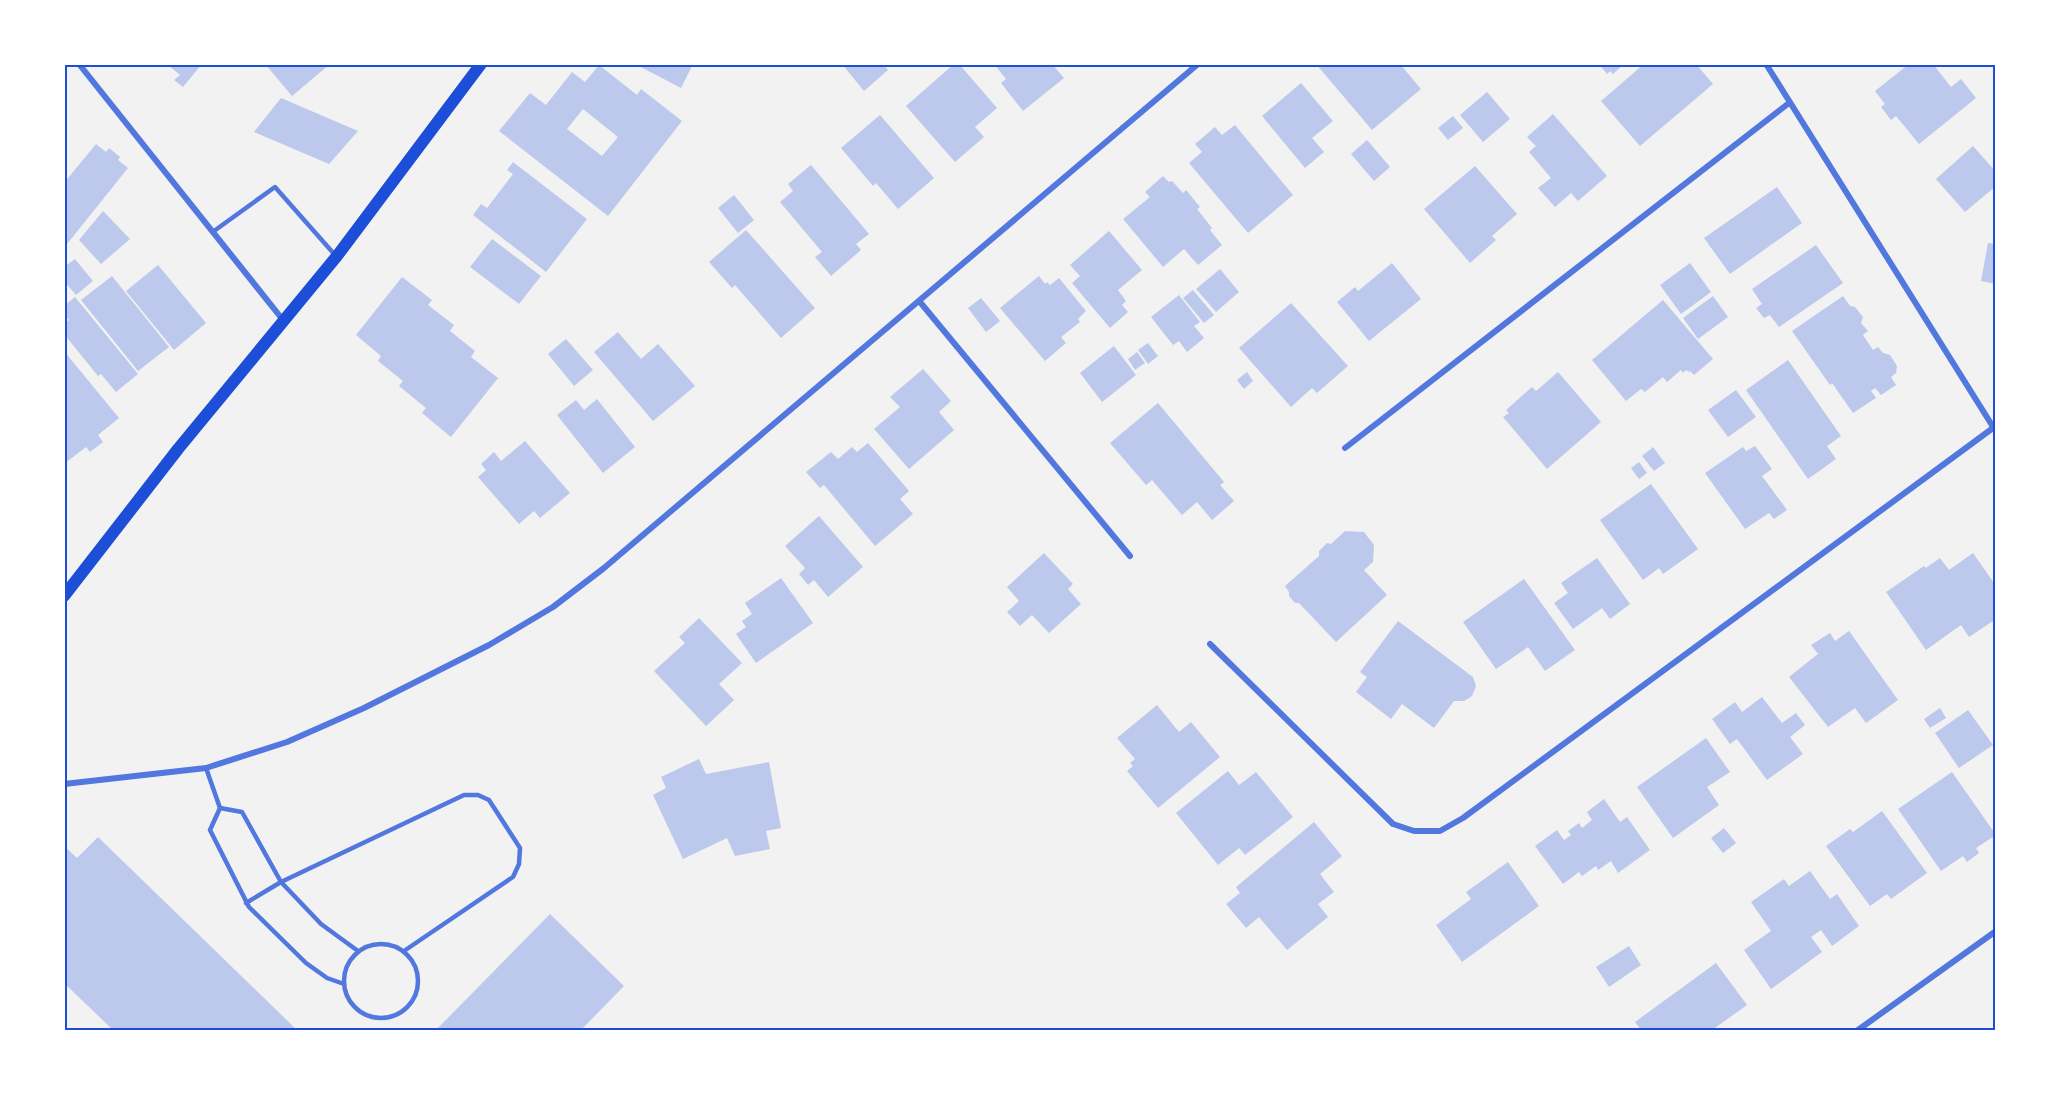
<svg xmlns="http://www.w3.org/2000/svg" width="2060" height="1095" font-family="'Source Serif 4',serif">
<rect width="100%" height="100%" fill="#f2f2f2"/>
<g fill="#bdc9ec" fill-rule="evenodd">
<path d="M167 64H202L183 87 174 80 180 75Z"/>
<path d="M265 64H330L292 96Z"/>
<path d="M635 64H693L681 88Z"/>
<path d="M842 64H883L888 70 864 91Z"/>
<path d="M954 64H959L997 108 975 127 984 137 955 162 906 106Z"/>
<path d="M994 64H1052L1064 78 1023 111 1001 83 1006 79Z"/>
<path d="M1316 64H1400L1421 89 1372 130Z"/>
<path d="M1599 64H1624L1613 74 1610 71 1607 74Z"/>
<path d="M1644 64H1696L1713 84 1640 146 1601 101Z"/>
<path d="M1909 64H1933L1951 87 1961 79 1976 98 1919 144 1896 116 1891 120 1881 107 1885 104 1875 91Z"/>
<path d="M599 65 637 95 641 89 682 121 608 216 499 131 530 93 546 105 572 72 585 82ZM583 109 618 137 602 156 567 129Z"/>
<path d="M1301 83 1333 121 1312 138 1324 152 1305 168 1262 116Z"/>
<path d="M1487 92 1510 119 1483 142 1460 115Z"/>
<path d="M281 98 358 131 329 164 254 132Z"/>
<path d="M1553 114 1607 176 1578 201 1571 193 1555 207 1538 188 1551 178 1529 152 1536 146 1527 137Z"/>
<path d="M880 115 934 178 898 209 876 183 873 186 841 148Z"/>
<path d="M1453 116 1463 128 1448 140 1438 128Z"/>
<path d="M1235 125 1293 195 1248 233 1189 163 1202 152 1195 144 1215 127 1222 135Z"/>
<path d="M1367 140 1390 167 1374 181 1351 154Z"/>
<path d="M96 144 106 152 109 148 120 157 118 160 128 168 67 244 64 243V183Z"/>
<path d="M1973 146 1996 172V186L1965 212 1936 179Z"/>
<path d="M513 162 587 219 546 272 473 215 481 204 487 208 513 174 507 170Z"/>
<path d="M811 165 869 234 856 244 861 250 831 276 815 257 822 252 780 202 793 191 788 184Z"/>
<path d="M1475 166 1517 214 1492 236 1496 240 1470 263 1424 209Z"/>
<path d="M1163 176 1169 182 1172 181 1183 193 1186 190 1200 207 1197 209 1212 228 1210 230 1222 245 1198 265 1184 249 1163 267 1123 219 1150 197 1145 192Z"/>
<path d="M1777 187 1802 223 1730 274 1704 238Z"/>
<path d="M734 195 754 220 738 233 718 208Z"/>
<path d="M103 211 130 239 101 264 79 240Z"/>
<path d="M746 230 815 308 781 338 735 285 732 288 709 262Z"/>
<path d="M1109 231 1142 270 1118 290 1126 301 1122 305 1128 312 1110 328 1072 283 1080 276 1070 265Z"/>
<path d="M492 239 541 276 519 304 470 267Z"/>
<path d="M1988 243 1996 244V284L1981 281Z"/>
<path d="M1816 245 1843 283 1779 327 1770 315 1764 318 1756 308 1762 304 1752 289Z"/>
<path d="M75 259 93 281 76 295 64 281V267Z"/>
<path d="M1392 263 1421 299 1369 341 1337 302 1355 287 1358 291Z"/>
<path d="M1690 263 1711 292 1681 314 1660 285Z"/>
<path d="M158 265 206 323 174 350 126 291Z"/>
<path d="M1220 269 1239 292 1216 312 1196 289Z"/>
<path d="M112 276 169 347 138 371 81 300Z"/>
<path d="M1039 276 1045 284 1047 282 1050 285 1059 278 1086 311 1078 319 1080 322 1061 337 1066 343 1045 361 1000 308Z"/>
<path d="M402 277 432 300 428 305 454 325 450 331 475 351 471 357 498 378 451 437 422 413 426 408 399 386 403 381 378 361 381 356 356 335Z"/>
<path d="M1193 290 1214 315 1204 323 1183 298Z"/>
<path d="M1179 295 1200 322 1194 326 1204 338 1187 352 1179 341 1173 345 1151 317Z"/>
<path d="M1713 296 1728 317 1698 339 1683 318Z"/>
<path d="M1843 296 1850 306 1855 307 1863 317 1861 323 1868 331 1863 335 1873 350 1878 347 1883 353 1890 355 1897 366 1896 373 1891 377 1896 385 1881 395 1875 388 1871 391 1876 398 1853 413 1832 383 1830 385 1792 331Z"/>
<path d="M75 297 138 374 116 392 101 374 98 376 64 334V324L69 320 64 314V306Z"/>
<path d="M981 298 1000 321 986 332 968 308Z"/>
<path d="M1663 300 1713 359 1694 375 1690 371 1689 372 1686 370 1683 373 1681 370 1667 382 1663 377 1645 392 1641 389 1626 401 1592 360Z"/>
<path d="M1291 303 1348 366 1317 393 1312 388 1291 407 1239 348Z"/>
<path d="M618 332 641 359 658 344 695 386 653 421 594 352Z"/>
<path d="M566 339 593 370 574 386 548 354Z"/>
<path d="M1148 343 1158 356 1148 364 1138 350Z"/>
<path d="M1114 346 1136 375 1102 402 1080 373Z"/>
<path d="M64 351 119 418 98 435 103 442 90 452 86 447 64 464Z"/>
<path d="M1137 352 1145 363 1135 370 1128 359Z"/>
<path d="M1788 360 1841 436 1827 446 1836 459 1808 479 1746 390Z"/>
<path d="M923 369 951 401 939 412 954 430 909 469 874 429 900 407 890 397Z"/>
<path d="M1247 372 1253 381 1244 389 1237 380Z"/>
<path d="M1558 372 1601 422 1547 469 1503 417 1509 413 1506 410 1532 387 1536 391Z"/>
<path d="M1736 390 1756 417 1728 437 1708 410Z"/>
<path d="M597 399 635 447 603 473 557 415 576 400 584 410Z"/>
<path d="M1158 403 1224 482 1220 485 1234 501 1212 520 1197 502 1182 515 1152 480 1146 485 1110 443Z"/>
<path d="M525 441 570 493 540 518 534 511 519 524 478 477 486 470 481 464 494 452 501 461Z"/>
<path d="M868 443 909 491 900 499 913 514 875 546 824 485 820 488 806 472 831 452 838 459 852 447 857 452Z"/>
<path d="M1755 446 1772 469 1762 476 1787 510 1774 519 1769 513 1745 529 1705 473 1743 447 1746 451Z"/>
<path d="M1653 447 1665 463 1654 471 1642 456Z"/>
<path d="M1639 462 1647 473 1639 479 1631 468Z"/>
<path d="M1651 484 1698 549 1663 574 1659 568 1643 580 1600 520Z"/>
<path d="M819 516 863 567 828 597 814 580 808 585 799 574 805 568 785 546Z"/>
<path d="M1345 531 1364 532 1374 545 1373 562 1364 570 1387 595 1336 642 1299 603H1295L1289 596V592L1285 586 1319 556V551L1327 543 1331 544Z"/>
<path d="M1044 553 1073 584 1068 589 1081 604 1049 633 1032 615 1020 626 1007 612 1019 601 1007 587Z"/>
<path d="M1973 553 1996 586V619L1969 637 1961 625 1926 650 1886 592 1924 566 1926 568 1940 558 1949 570Z"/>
<path d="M1597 558 1630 604 1610 619 1602 608 1573 629 1554 603 1568 593 1561 583Z"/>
<path d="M781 578 813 623 756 663 736 634 746 627 742 621 752 614 745 603Z"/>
<path d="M1524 579 1575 650 1545 671 1528 647 1496 669 1463 622Z"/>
<path d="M699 618 742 663 719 684 734 700 706 726 654 671 685 643 679 637Z"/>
<path d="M1398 621 1473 677 1476 686 1472 696 1464 701H1454L1434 728 1402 704 1391 719 1356 692 1367 677 1360 672Z"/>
<path d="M1849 631 1898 700 1866 723 1855 708 1828 727 1789 677 1818 654 1811 645 1830 633 1835 641Z"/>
<path d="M1762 697 1782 723 1796 713 1805 725 1790 737 1803 754 1767 780 1737 739 1730 744 1712 719 1735 702 1742 712Z"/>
<path d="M1157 705 1179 732 1191 722 1220 757 1158 808 1127 771 1133 766 1130 763 1135 759 1117 738Z"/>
<path d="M1940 708 1946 718 1930 728 1924 719Z"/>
<path d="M1968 710 1993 745 1959 768 1935 733Z"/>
<path d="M1706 738 1730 772 1707 787 1719 805 1673 838 1637 787Z"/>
<path d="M699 759 706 774 769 762 781 828 766 831 770 849 735 856 727 838 683 859 653 795 666 788 661 777Z"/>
<path d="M1228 771 1239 785 1256 772 1293 817 1245 855 1239 848 1218 865 1176 813Z"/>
<path d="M1952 772 1996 835 1976 848 1979 853 1967 862 1963 856 1941 871 1898 809Z"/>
<path d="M1604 799 1620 822 1627 817 1650 850 1618 873 1611 861 1598 870 1596 866 1582 876 1579 872 1563 884 1535 846 1557 830 1564 840 1571 835 1568 831 1579 823 1582 828 1592 820 1587 812Z"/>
<path d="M1882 811 1927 873 1891 899 1887 894 1870 906 1826 846 1850 829 1853 832Z"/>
<path d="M1314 822 1342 856 1320 874 1334 892 1318 904 1328 917 1287 950 1259 917 1246 928 1226 904 1240 893 1236 887Z"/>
<path d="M1724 828 1736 843 1723 853 1711 838Z"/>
<path d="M98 837 297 1030H113L64 983V846L77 858Z"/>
<path d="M1508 862 1539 906 1462 962 1436 925 1471 899 1466 892Z"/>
<path d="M1810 871 1830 899 1837 894 1859 926 1832 946 1821 930 1811 937 1822 952 1771 989 1744 950 1771 931 1751 902 1784 879 1789 886Z"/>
<path d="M550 914 624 986 581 1030H436Z"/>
<path d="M1629 946 1641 965 1609 987 1596 967Z"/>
<path d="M1716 963 1747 1005 1712 1030H1641L1635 1022Z"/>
</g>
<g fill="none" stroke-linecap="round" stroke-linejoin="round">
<g stroke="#5277de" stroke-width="4.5">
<path d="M214 231 275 187 335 255"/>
<path d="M206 768 220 808 210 830 249 907 306 963 327 978 344 984"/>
<path d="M220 808 242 812 281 882 321 924 358 951"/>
<path d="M246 903 281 882 464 795H478L489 800 520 848 519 864 513 877 404 951"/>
<circle cx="381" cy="981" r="37"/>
</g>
<g stroke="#5277de" stroke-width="6">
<path d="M79 64 283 320"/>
<path d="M1766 64 1995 430"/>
<path d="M920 302 1130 556"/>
<path d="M1345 448 1789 103"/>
<path d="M1210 644 1393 824 1414 831H1440L1463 818 1993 428"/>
<path d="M64 784 206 768 287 742 364 708 489 645 553 607 604 568 1198 64"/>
<path d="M1858 1030 1996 931"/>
</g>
<path stroke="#1d4ed8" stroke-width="12" d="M64 596 178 449 337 256 481 64"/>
</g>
<rect width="2060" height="1095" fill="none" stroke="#ffffff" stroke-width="132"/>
<rect x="66" y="66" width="1928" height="963" fill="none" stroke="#1d4ed8" stroke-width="2"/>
</svg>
